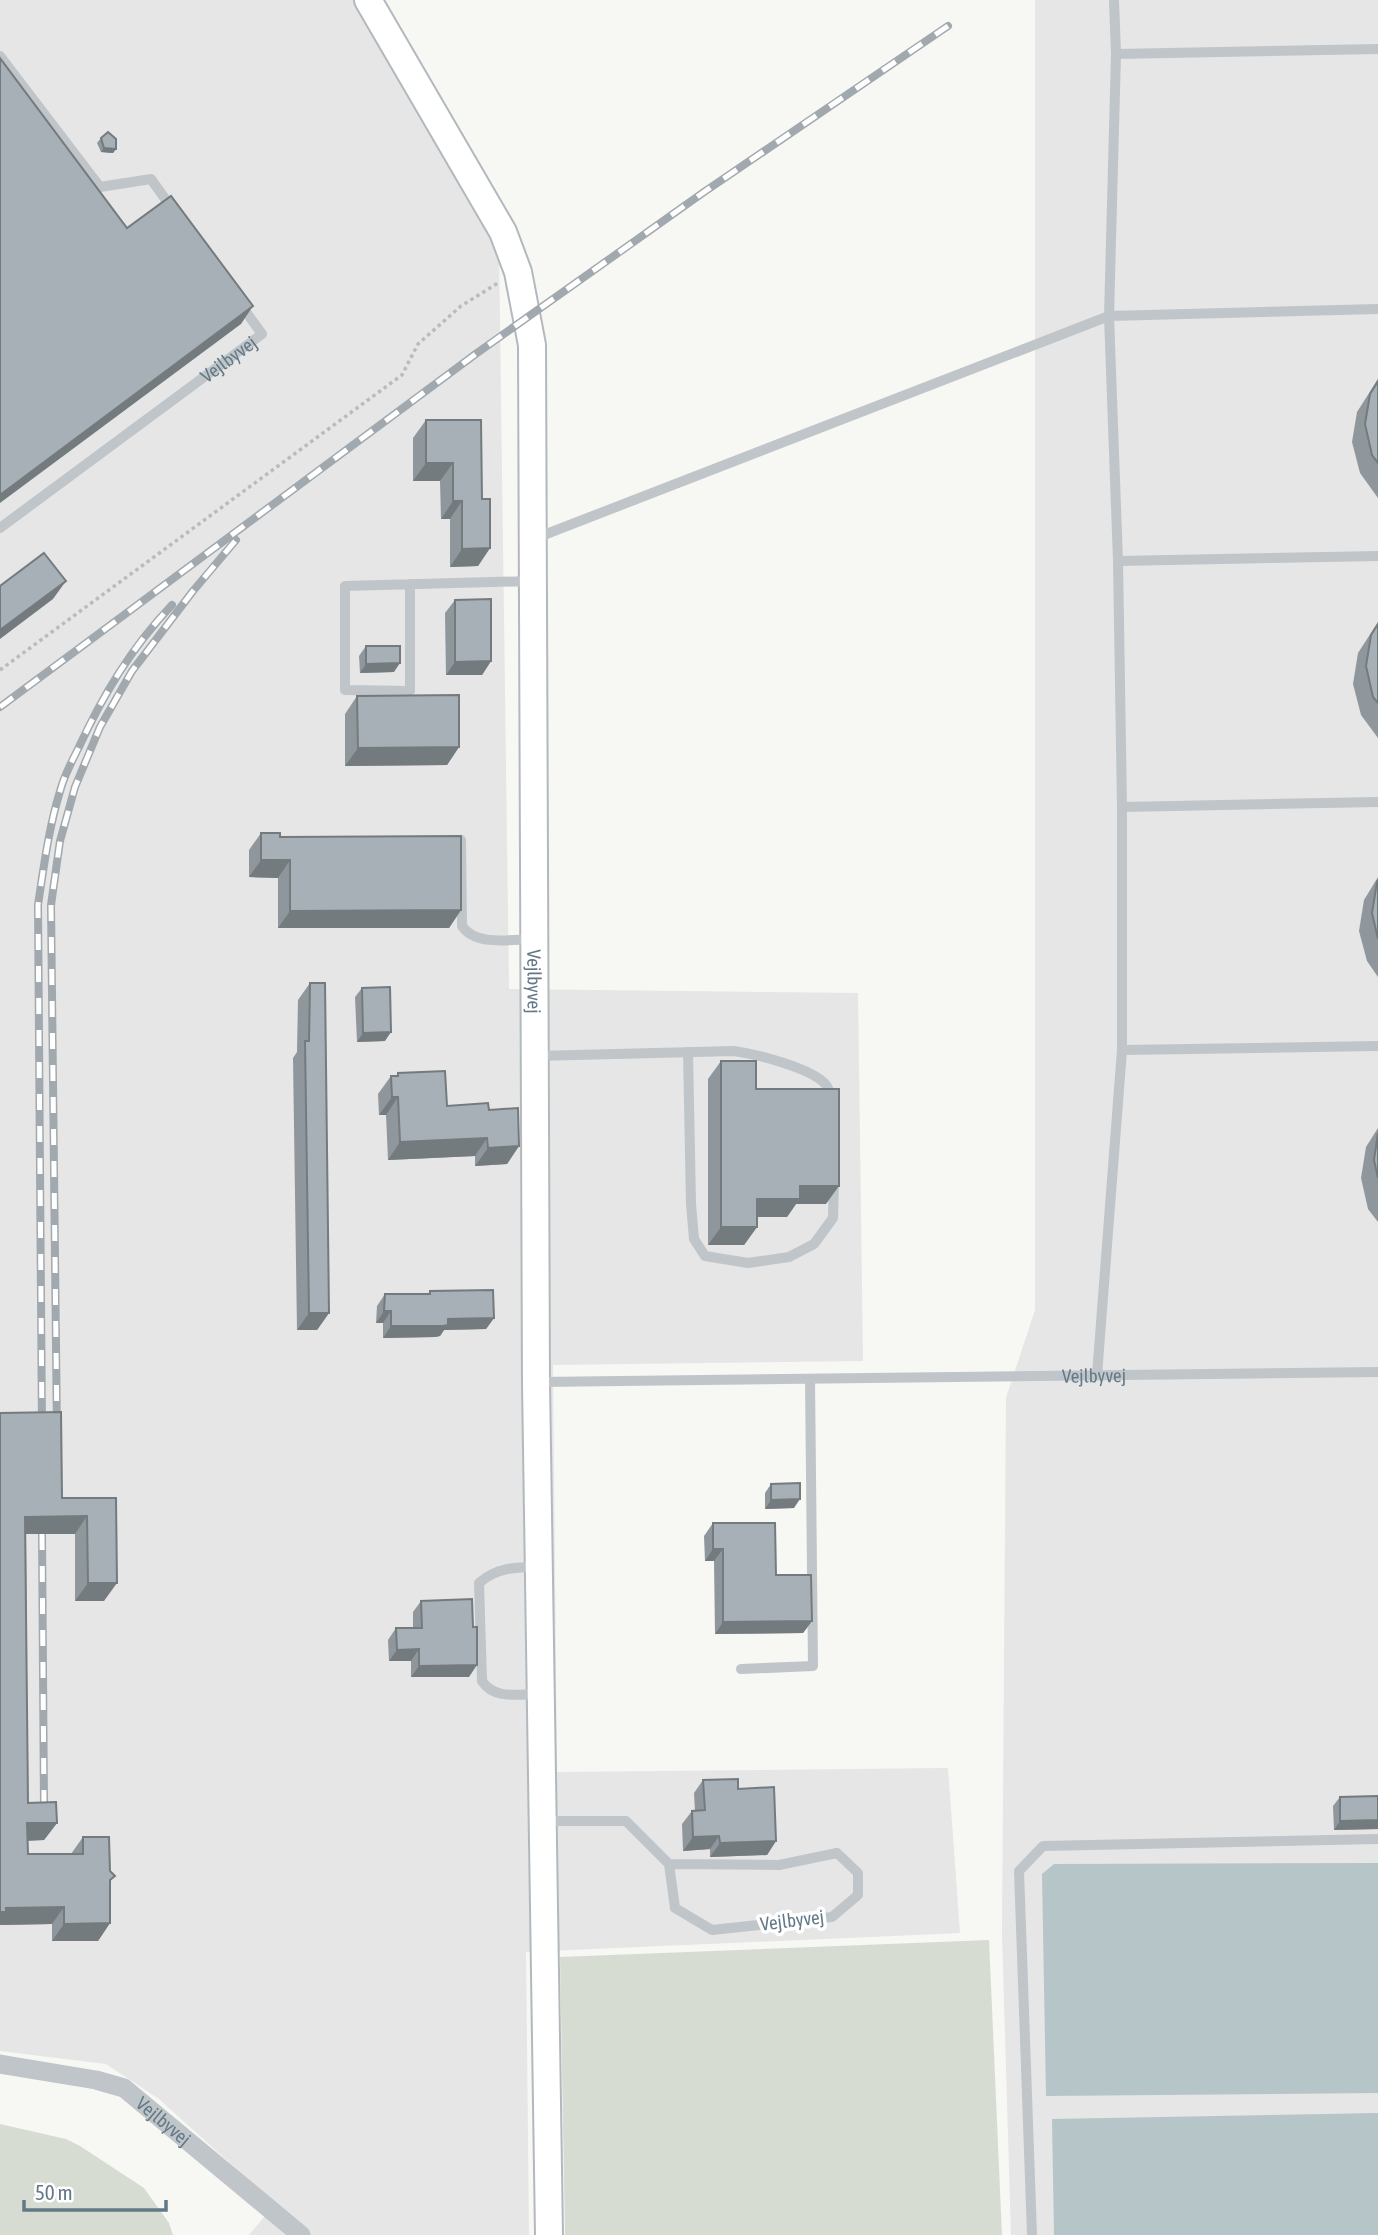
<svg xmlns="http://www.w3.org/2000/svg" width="1378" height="2235" font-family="'Asap Condensed',sans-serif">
<rect width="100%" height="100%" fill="#f7f7f4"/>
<g fill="#e5e6e5">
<path d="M0 0H354L499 250 509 989 858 993 863 1361 553 1365 557 1772 948 1768 960 1933 526 1952 529 2235H249L275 2204 159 2099 106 2064 0 2051Z"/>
<path d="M1035 0H1378V2235H1011L1002 1933 1006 1398 1035 1310Z"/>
</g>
<g fill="#d7dcd3">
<path d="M989 1940 1002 2235H565L560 1957Z"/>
<path d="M0 2124 66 2139 80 2146 144 2188 169 2223 173 2235H0Z"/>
</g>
<g fill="#b6c5c8">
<path d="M1378 1863V2093L1046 2096 1042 1874 1054 1864Z"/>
<path d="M1378 2113V2235H1054L1052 2119Z"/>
</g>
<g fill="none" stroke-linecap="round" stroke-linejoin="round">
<defs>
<g id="secondary">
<path id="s4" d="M368 0 503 232 518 272 532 345 536 1382 549 2235"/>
</g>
</defs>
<use href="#secondary" stroke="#b2b9be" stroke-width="30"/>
<path stroke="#b8bcbf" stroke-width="3.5" stroke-dasharray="3.5 3.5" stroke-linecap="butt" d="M0 670 402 375 418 344 461 306 498 283"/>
<g stroke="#c0c5c9" stroke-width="10">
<path d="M1116 54 1378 49"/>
<path d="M0 56 100 187 151 179 173 210"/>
<path id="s1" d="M0 528 262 334 241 305"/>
<path d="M536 538 1109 316 1116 54 1114 0"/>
<path d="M1118 561 1378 556"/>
<path d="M410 584V691L345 690V586L533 581"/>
<path d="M1122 807 1378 802"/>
<path d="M461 840 462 926C476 947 512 939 535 939"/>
<path d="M1122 1050 1378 1046"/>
<path d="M688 1052 691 1204 694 1239 705 1256 748 1263 789 1257 814 1244 833 1218 834 1181"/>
<path d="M536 1056 734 1051C755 1054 813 1068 826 1085 829 1089 831 1095 833 1100"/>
<path d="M1097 1375 1122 1050V807L1118 561 1109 316 1378 309"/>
<path id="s2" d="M539 1382 1378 1372"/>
<path d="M537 1567C514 1567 496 1568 479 1583L482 1681C494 1700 519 1694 539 1694"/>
<path d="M741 1669 813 1666 810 1379"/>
<path d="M544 1821H626L669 1864 779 1865 837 1853 858 1873V1895L832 1917 712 1930 675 1908 669 1864"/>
<path d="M1032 2235 1019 1871 1043 1846 1378 1839"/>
</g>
<path stroke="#c0c5c9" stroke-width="19" id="s3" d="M0 2064 96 2080 124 2088 301 2235"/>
<use href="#secondary" stroke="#fff" stroke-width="26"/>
<defs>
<g id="rail">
<path d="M0 707 477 353 704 192 948 26"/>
<path d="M42 1430 38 905C44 865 49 826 61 788 65 774 72 761 78 749 103 695 131 648 172 605"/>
<path d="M57 1433 51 905 60 841 75 787 100 727 132 671 193 591 236 540"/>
<path d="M42 1534 44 1806"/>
</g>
</defs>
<use href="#rail" stroke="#a1a9af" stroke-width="8"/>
<use href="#rail" stroke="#fff" stroke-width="5" stroke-dasharray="16" stroke-linecap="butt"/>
</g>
<g fill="#8f979d">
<path d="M101 138 116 149 113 153 101 152 97 143Z"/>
<path d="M1378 379V498L1360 473 1352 442 1357 412Z"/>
<path d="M426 420 482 499 490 548 478 566 450 567V519H441L440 481H413V438Z"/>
<path d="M455 600 491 661 482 675H446L445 613Z"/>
<path d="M1378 622V738L1361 715 1353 684 1358 653Z"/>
<path d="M366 646 394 672 360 673 359 656Z"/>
<path d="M357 696 459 747 447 765 345 766V714Z"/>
<path d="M261 833 280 837 461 910 449 928H278V878L249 877V850Z"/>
<path d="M1378 877V977L1367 961 1359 931 1364 900Z"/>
<path d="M310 983 329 1313 317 1330H297L293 1058 297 1052 298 1000Z"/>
<path d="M362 988 385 1041 357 1042 355 997Z"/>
<path d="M721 1061 756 1089 826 1204H796L787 1217H757V1227L744 1245H708V1079Z"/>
<path d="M398 1073 447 1106 489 1110 519 1146 507 1164 475 1166V1156L388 1160 386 1115H379L378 1094 391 1076H396Z"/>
<path d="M1378 1128V1222L1368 1209 1361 1178 1366 1147Z"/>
<path d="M430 1291 494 1318 486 1329 444 1330 440 1336 435 1337 383 1338V1323H376L377 1306 385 1294H428Z"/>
<path d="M0 1413 62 1498H116L104 1601H75V1534H26L28 1803 57 1823 44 1840 27 1841 28 1854H71L83 1837 110 1883V1923L98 1941H52V1924L0 1925Z"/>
<path d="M771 1484 794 1508 765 1509V1493Z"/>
<path d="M713 1523 776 1575 812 1621 803 1633 715 1634 714 1561H705L704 1536Z"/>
<path d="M421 1601 469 1677H411V1661H389L388 1640 396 1628H413V1612Z"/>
<path d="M703 1780 738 1789 776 1841 767 1855 710 1857V1849L683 1851 682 1824 692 1811H695L694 1793Z"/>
<path d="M1378 1796V1829L1334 1830 1333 1806 1340 1797Z"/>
</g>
<g fill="#747b7f">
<path d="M104 148 116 149 113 153 101 152Z"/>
<path d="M253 306 241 324 0 503V495Z"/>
<path d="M426 463H453L440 481H413Z"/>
<path d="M453 501H462L450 519H441Z"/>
<path d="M490 548 478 566 450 567 462 549Z"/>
<path d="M66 581 53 599 0 639V630Z"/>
<path d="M491 661 482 675H446L455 662Z"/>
<path d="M400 663 394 672 360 673 366 664Z"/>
<path d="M459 747 447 765 345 766 358 748Z"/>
<path d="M261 860H290L278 878 249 877Z"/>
<path d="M461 910 449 928H278L290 911Z"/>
<path d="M391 1032 385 1041 357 1042 363 1033Z"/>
<path d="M392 1097H398L386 1115H379Z"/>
<path d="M487 1138 475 1156 388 1160 400 1142Z"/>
<path d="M519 1146 507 1164 475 1166 488 1148Z"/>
<path d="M800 1186H839L826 1204H796L787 1217H744L757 1199Z"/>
<path d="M721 1227H757L744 1245H708Z"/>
<path d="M384 1311H391L383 1323H376Z"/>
<path d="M309 1313H329L317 1330H297Z"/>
<path d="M494 1318 486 1329 444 1330 440 1336 435 1337 383 1338 391 1326 448 1319Z"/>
<path d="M800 1499 794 1508 765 1509 771 1500Z"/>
<path d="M87 1516 75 1534H13L25 1517Z"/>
<path d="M713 1549H723L714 1561H705Z"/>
<path d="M88 1583H117L104 1601H75Z"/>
<path d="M812 1621 803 1633 715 1634 723 1622Z"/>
<path d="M419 1649 411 1661H389L397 1650Z"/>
<path d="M477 1665 469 1677H411L419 1666Z"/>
<path d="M1378 1820V1829L1334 1830 1340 1821Z"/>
<path d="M27 1823H57L44 1840 15 1841Z"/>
<path d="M719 1836 710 1849 683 1851 693 1837Z"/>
<path d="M776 1841 767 1855 710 1857 720 1843Z"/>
<path d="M64 1907 52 1924 0 1925V1912L6 1908Z"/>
<path d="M110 1923 98 1941H52L64 1924Z"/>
</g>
<g fill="#a6b0b6" stroke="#747b7f" stroke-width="2">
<path d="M0 58 127 228 171 196 253 306 0 495Z"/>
<path d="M108 132 116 139V149L104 148 101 138Z"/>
<path d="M1378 381V463L1372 455 1365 424 1370 394Z"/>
<path d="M426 420H481L482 499H490V548L462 549V501H453V463H426Z"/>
<path d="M44 553 66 581 0 630V586Z"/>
<path d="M491 599V661L455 662V600Z"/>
<path d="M1378 624V703L1373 697 1366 666 1371 635Z"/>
<path d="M366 646H400V663L366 664Z"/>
<path d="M459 695V747L358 748 357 696Z"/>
<path d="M261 833H280V837L461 836V910L290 911V860H261Z"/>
<path d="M1378 880V939L1372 913 1377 882Z"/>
<path d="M310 983H325L329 1313H309L305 1041H309Z"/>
<path d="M390 987 391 1032 363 1033 362 988Z"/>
<path d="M721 1061H756V1089H839V1186H800V1199H757V1227H721Z"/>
<path d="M445 1071 447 1106 488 1103 489 1110 518 1108 519 1146 488 1148 487 1138 400 1142 398 1097H392L391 1076H398V1073Z"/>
<path d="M1378 1133V1178L1374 1160Z"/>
<path d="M493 1290 494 1318 448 1319V1325L443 1326H391V1311H384L385 1294H430V1291Z"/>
<path d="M61 1412 62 1498H116L117 1583H88L87 1516 25 1517 28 1803 56 1802 57 1823H27L28 1854H83V1837H109L110 1871 115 1876 110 1880V1923L64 1924V1907L6 1908V1912H0V1413Z"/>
<path d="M800 1483V1499L771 1500V1484Z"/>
<path d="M713 1523H775L776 1575H811L812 1621 723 1622V1549H713Z"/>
<path d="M472 1599 473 1627H477V1665L419 1666V1649L397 1650 396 1628H422L421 1601Z"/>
<path d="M738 1779V1789L774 1787 776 1841 720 1843 719 1836 693 1837 692 1811 705 1810 703 1780Z"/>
<path d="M1378 1796V1820L1340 1821V1797Z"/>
</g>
<g text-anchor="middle" stroke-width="7" stroke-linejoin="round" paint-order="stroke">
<g font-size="19" fill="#647987" stroke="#fff">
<text dy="7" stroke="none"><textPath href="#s1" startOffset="284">Vejlbyvej</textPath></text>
<text dy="7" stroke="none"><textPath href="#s4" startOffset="1022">Vejlbyvej</textPath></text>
<text dy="7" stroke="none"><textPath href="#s2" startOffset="555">Vejlbyvej</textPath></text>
<text transform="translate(792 1920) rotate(-7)" y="7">Vejlbyvej</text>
<text dy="7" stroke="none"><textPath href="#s3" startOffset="178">Vejlbyvej</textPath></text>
</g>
</g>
<path d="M24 2200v10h142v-10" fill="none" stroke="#647987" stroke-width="3.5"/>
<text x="35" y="2200" font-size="21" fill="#647987" stroke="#ffffff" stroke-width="5" paint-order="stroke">50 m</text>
</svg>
